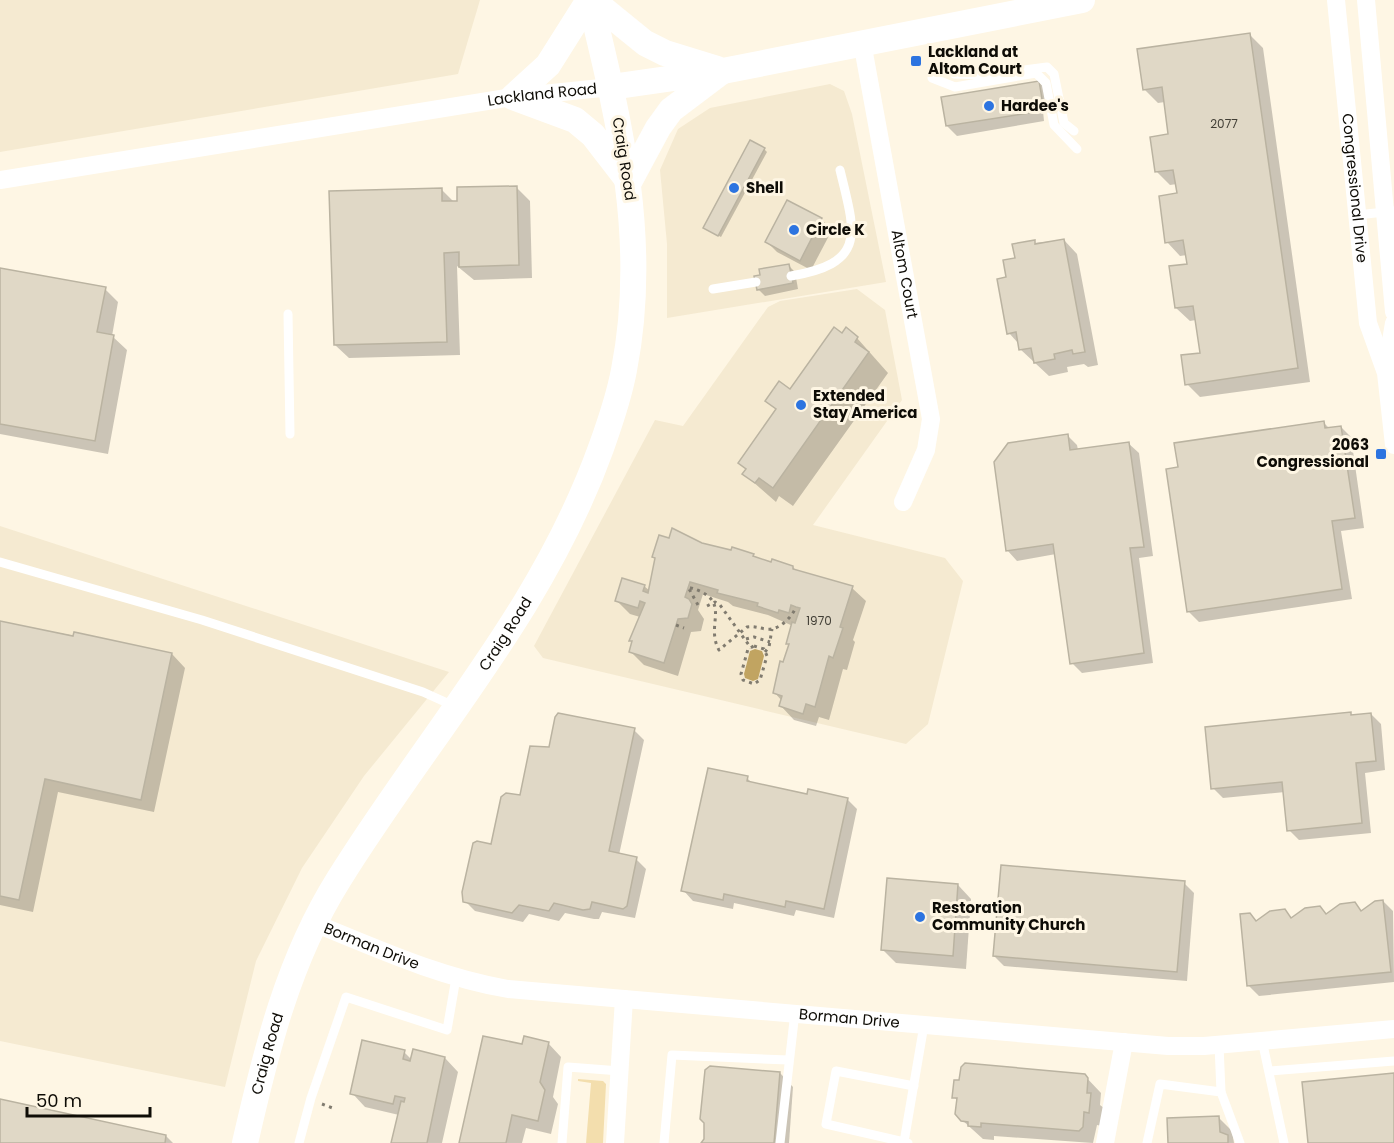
<svg xmlns="http://www.w3.org/2000/svg" width="1394" height="1143" font-family="Poppins,sans-serif">
<rect width="100%" height="100%" fill="#fef6e4"/>
<g fill="#f5ead1">
<path d="M0 0H480L458 74 0 152Z"/>
<path d="M830 84 844 91 852 114 886 282 667 318V244L660 170 678 129 710 108Z"/>
<path d="M857 289 885 310 902 400 813 525 945 558 963 581 928 724 906 744 543 658 534 646 655 420 683 426 768 307 780 301Z"/>
<path d="M0 526 449 672 364 776 302 868 256 961 225 1087 0 1041Z"/>
</g>
<path fill="#f3dead" d="M578 1079 603 1081 606 1084 603 1143H586L591 1083 578 1081Z"/>
<path fill="#c1a461" d="M755 649 762 651 764 656 758 679 753 681 745 678 744 674 750 651Z"/>
<g fill="#0003">
<path d="M1249 34 1263 48 1310 382 1200 397 1187 384 1201 354 1196 320 1190 321 1176 308 1188 265 1187 255 1180 256 1167 242 1178 194 1177 184 1170 185 1157 172 1170 135 1165 102 1158 103 1144 89Z"/>
<path d="M1039 82 1049 92 1052 109 1043 111 1044 121 957 136 947 126Z"/>
<path d="M764 149 767 152 721 237 708 230Z"/>
<path d="M516 187 530 201 532 278 474 280 457 266 460 355 349 358 335 345 441 189 454 202Z"/>
<path d="M788 202 822 220 832 230 811 270 777 252 767 242Z"/>
<path d="M1064 240 1077 254 1098 365 1088 367 1084 364 1067 367 1068 372 1049 376 1020 349 1019 344 1009 333 1008 278 1017 259 1014 245Z"/>
<path d="M788 265 795 272 798 289 765 296 758 289Z"/>
<path d="M0 270 105 289 118 302 112 336 127 350 108 454 0 434Z"/>
<path d="M842 335 857 338 888 373 793 506 779 496 776 502 744 474 747 470 740 463 777 410 767 401 790 391Z"/>
<path d="M1324 423 1330 429 1341 427 1351 437 1364 528 1341 531 1352 599 1199 622 1189 612 1180 469Z"/>
<path d="M1067 435 1077 445 1078 450 1128 443 1139 453 1153 556 1139 558 1153 663 1082 673 1072 663 1056 554 1017 561 1007 550Z"/>
<path d="M702 544 793 567 797 572 852 588 866 601 853 640 855 642 847 670 843 669 829 720 819 717 816 726 794 720 781 706 782 701 775 693 790 645 787 643 793 626 768 615 733 606 728 602 703 594 698 610 704 619 701 631 691 632 678 676 644 665 631 652 634 643 631 640 640 617 630 614 616 600 644 586 650 591 656 560 654 557Z"/>
<path d="M0 622 172 654 185 668 154 812 58 792 33 912 0 905Z"/>
<path d="M1350 713 1353 716 1371 714 1381 724 1385 770 1365 773 1371 833 1299 840 1289 830 1285 792 1223 798 1213 788Z"/>
<path d="M634 730 644 740 619 855 636 859 646 869 635 918 602 912 599 919H594L565 913 559 921 529 914 523 922 475 911 465 901 492 846 550 748Z"/>
<path d="M747 778 754 785 808 796 847 799 857 809 834 918 796 910 794 916 734 903 733 909 693 901 683 890Z"/>
<path d="M1184 883 1194 893 1187 981 1004 966 994 956Z"/>
<path d="M958 885 971 899 966 969 896 963 882 949Z"/>
<path d="M1383 901 1393 911 1394 982 1259 996 1248 985 1249 914 1257 922 1285 911 1292 918 1320 907 1327 915 1355 904 1363 912Z"/>
<path d="M548 1043 561 1057 553 1097 558 1104 551 1134 526 1128 522 1143H461L523 1046Z"/>
<path d="M404 1052 412 1060 445 1058 458 1072 442 1143H393L399 1115 365 1107 352 1093Z"/>
<path d="M780 1073 793 1087 789 1143H702Z"/>
<path d="M1084 1075 1101 1093 1100 1105 1104 1108 1102 1126 1097 1125 1093 1143 994 1136V1140L983 1139 962 1120 958 1101 954 1097Z"/>
<path d="M0 1101 166 1136 173 1143H0Z"/>
<path d="M1218 1117 1232 1131 1234 1143H1170Z"/>
</g>
<g fill="#e0d8c6" stroke="#bab3a1" stroke-width="1.5">
<path d="M1250 33 1298 368 1185 385 1181 355 1200 353 1193 306 1175 308 1169 266 1187 264 1183 240 1165 243 1159 196 1177 193 1173 170 1155 172 1150 137 1168 134 1162 87 1143 90 1137 49Z"/>
<path d="M1039 81 1042 99 1034 101 1035 112 946 126 941 97Z"/>
<path d="M750 140 765 148 718 236 703 228Z"/>
<path d="M517 186 519 265 459 267V252L444 253 447 342 334 345 329 191 442 188V201H457V187Z"/>
<path d="M787 200 822 218 800 261 765 242Z"/>
<path d="M1064 239 1085 352 1073 354 1072 350 1054 354 1055 359 1034 363 1031 348 1019 350 1016 332 1007 334 997 279 1006 277 1003 260 1015 258 1012 244 1035 240V244Z"/>
<path d="M789 264 793 283 757 290 754 276 760 275 759 269Z"/>
<path d="M0 268 106 287 97 332 114 335 95 441 0 424Z"/>
<path d="M834 327 842 333 846 327 858 337 855 342 869 352 773 488 759 478 755 483 742 474 746 469 738 463 776 409 765 401 779 381 790 389Z"/>
<path d="M1324 421 1325 428 1341 426 1355 518 1332 521 1342 589 1187 612 1166 469 1178 467 1174 443Z"/>
<path d="M1068 434 1070 450 1129 442 1144 547 1130 548 1144 653 1070 664 1053 544 1006 551 994 462 1008 443Z"/>
<path d="M672 528 702 543 731 550 732 547 754 554 753 556 771 562 772 559 793 566V569L853 586 840 627 843 628 833 658 829 656 815 707 806 704 803 714 779 706 782 696 773 693 780 661 783 662 789 644H786L792 622 795 623 800 608 796 607 791 605 789 613 779 610 778 613 757 606 758 603 717 593 718 590 690 582 685 597 689 599 692 604 688 618 678 619 664 663 629 652 632 641H629L645 603 640 601 638 608 615 601 622 578 645 585 643 591 648 593 655 558 652 557 659 535 669 538Z"/>
<path d="M0 621 73 636 74 632 172 653 141 800 45 779 19 900 0 896Z"/>
<path d="M1351 712V715L1371 713 1376 761 1356 763 1362 823 1287 831 1282 782 1211 789 1205 727Z"/>
<path d="M558 713 635 728 609 851 637 857 627 906 623 909 592 902 590 909 583 910 554 903 549 911 519 905 512 913 463 902 462 892 473 843 477 841 491 844 501 797 506 793 520 795 530 746 549 747 555 717Z"/>
<path d="M708 768 748 776 747 781 807 794 808 789 848 798 824 909 786 901 785 907 724 894 723 900 681 891Z"/>
<path d="M1001 865 1185 881 1177 972 993 956Z"/>
<path d="M887 878 958 884 953 956 881 950Z"/>
<path d="M1383 900 1391 972 1247 986 1240 914 1250 913 1256 921 1270 911 1285 909 1291 918 1305 908 1320 906 1326 914 1340 904 1355 902 1361 911 1375 901Z"/>
<path d="M483 1036 522 1044 524 1036 549 1042 540 1082 545 1090 538 1121 512 1115 506 1143H459Z"/>
<path d="M362 1040 405 1050 403 1059 410 1061 413 1049 445 1057 427 1143H391L401 1101 404 1102 405 1098 395 1096 393 1104 350 1094Z"/>
<path d="M965 1063 1085 1074 1088 1078 1087 1093H1091L1089 1113 1084 1112 1083 1127 1079 1131 981 1123V1127L968 1126V1122L961 1121 955 1114 957 1098H952L954 1080H959L961 1067Z"/>
<path d="M710 1066 780 1072 774 1143H701L704 1139V1123L700 1119 705 1070Z"/>
<path d="M1394 1073V1143H1308L1302 1082Z"/>
<path d="M0 1099 166 1135 165 1143H0Z"/>
<path d="M1219 1116 1220 1132 1228 1135V1143H1168L1167 1118Z"/>
</g>
<g fill="none" stroke-linecap="round" stroke-linejoin="round">
<g stroke="#807b6f" stroke-width="3" stroke-dasharray="3 4.5" stroke-linecap="butt">
<path d="M698 605 688 587C735 600 704 623 719 650L747 627C754 626 759 628 766 629 779 631 792 617 796 607"/>
<path d="M707 606 715 602 720 605 751 648"/>
<path d="M676 625 684 628"/>
<path d="M746 639 754 637 770 642"/>
<path d="M754 646 764 649 767 656 760 680 754 684 743 680 741 674 748 649Z"/>
<path d="M765 652 769 647 772 629"/>
<path d="M322 1104 335 1109"/>
</g>
<g stroke="#fff" stroke-width="9">
<path d="M954 74 985 75 1047 67 1054 74 1064 123 1074 131"/>
<path d="M932 78 955 87 1036 73 1046 83 1054 125 1077 149"/>
<path d="M1357 215 1394 211"/>
<path d="M791 276C868 263 855 232 840 170"/>
<path d="M713 289 756 282"/>
<path d="M288 314 290 434"/>
<path d="M0 562 202 620 423 692 454 706"/>
<path d="M1262 1040 1284 1143"/>
<path d="M1219 1045 1221 1092"/>
<path d="M1270 1071 1394 1061"/>
<path d="M904 1142 826 1124 836 1071 914 1086"/>
<path d="M299 1143 311 1098 346 997 447 1030 456 978"/>
<path d="M562 1143 568 1067 620 1071"/>
<path d="M664 1143 672 1055 788 1060"/>
<path d="M780 1143 795 1012"/>
<path d="M908 1143 904 1142 924 1025"/>
<path d="M1147 1143 1160 1084 1221 1092 1240 1143"/>
</g>
<g stroke="#fff" stroke-width="18">
<path id="s1" d="M1336 0 1368 323 1386 373 1394 445"/>
<path d="M1366 0 1394 312"/>
<path id="s2" d="M862 42 931 419 926 450 903 502"/>
<path id="s3" d="M0 180 513 97 611 87"/>
<path d="M1386 371 1394 323"/>
<path id="s4" d="M314 923C378 949 439 977 508 989L1168 1046H1204L1394 1029"/>
<path d="M615 1143 624 999"/>
<path d="M1105 1143 1124 1042"/>
</g>
<g stroke="#fff" stroke-width="26">
<path d="M589 0 548 65 513 97 575 120 593 135 627 179"/>
<path d="M592 0 645 43 665 53 717 69"/>
<path d="M611 87 723 71 1082 0"/>
<path d="M629 182 658 128 671 110 720 73"/>
<path id="s5" d="M245 1143C266 1051 288 960 339 879 429 734 542 612 601 448 610 423 619 397 624 370 649 242 620 124 590 0"/>
</g>
</g>
<g fill="#2d74e0" stroke="#fef6e4" stroke-width="2">
<rect x="910" y="55" width="12" height="12" rx="3"/>
<circle cx="989" cy="106" r="6"/>
<circle cx="734" cy="188" r="6"/>
<circle cx="794" cy="230" r="6"/>
<circle cx="801" cy="405" r="6"/>
<rect x="1375" y="448" width="12" height="12" rx="3"/>
<circle cx="920" cy="917" r="6"/>
</g>
<g text-anchor="middle" stroke-width="6" stroke-linejoin="round" paint-order="stroke">
<g font-size="12" fill="#423f36">
<text x="1224" y="128">2077</text>
<text x="819" y="625">1970</text>
</g>
<g font-size="15" font-weight="bold" fill="#0e0c06" stroke="#fef6e4" text-anchor="start">
<text x="928" y="57">Lackland at<tspan x="928" dy="17">Altom Court</tspan></text>
<text x="1001" y="111">Hardee's</text>
<text x="746" y="193">Shell</text>
<text x="806" y="235">Circle K</text>
<text x="813" y="401">Extended<tspan x="813" dy="17">Stay America</tspan></text>
<text x="1369" y="450" text-anchor="end">2063<tspan x="1369" dy="17">Congressional</tspan></text>
<text x="932" y="913">Restoration<tspan x="932" dy="17">Community Church</tspan></text>
</g>
<g font-size="15" fill="#0e0c06" stroke="#fef6e4">
<text dy="5" stroke="none"><textPath href="#s3" startOffset="549">Lackland Road</textPath></text>
<text transform="translate(624 159) rotate(81)" y="5">Craig Road</text>
<text dy="5" stroke="none"><textPath href="#s1" startOffset="189">Congressional Drive</textPath></text>
<text dy="5" stroke="none"><textPath href="#s2" startOffset="236">Altom Court</textPath></text>
<text dy="5" stroke="none"><textPath href="#s5" startOffset="578">Craig Road</textPath></text>
<text dy="5" stroke="none"><textPath href="#s4" startOffset="62">Borman Drive</textPath></text>
<text dy="5" stroke="none"><textPath href="#s4" startOffset="548">Borman Drive</textPath></text>
<text dy="5" stroke="none"><textPath href="#s5" startOffset="92">Craig Road</textPath></text>
</g>
</g>
<path d="M27 1107v9h123v-9" fill="none" stroke="#0e0c06" stroke-width="3"/>
<text x="36" y="1107" font-size="18" fill="#0e0c06" stroke="#fef6e4" stroke-width="4.5" paint-order="stroke">50 m</text>
</svg>
